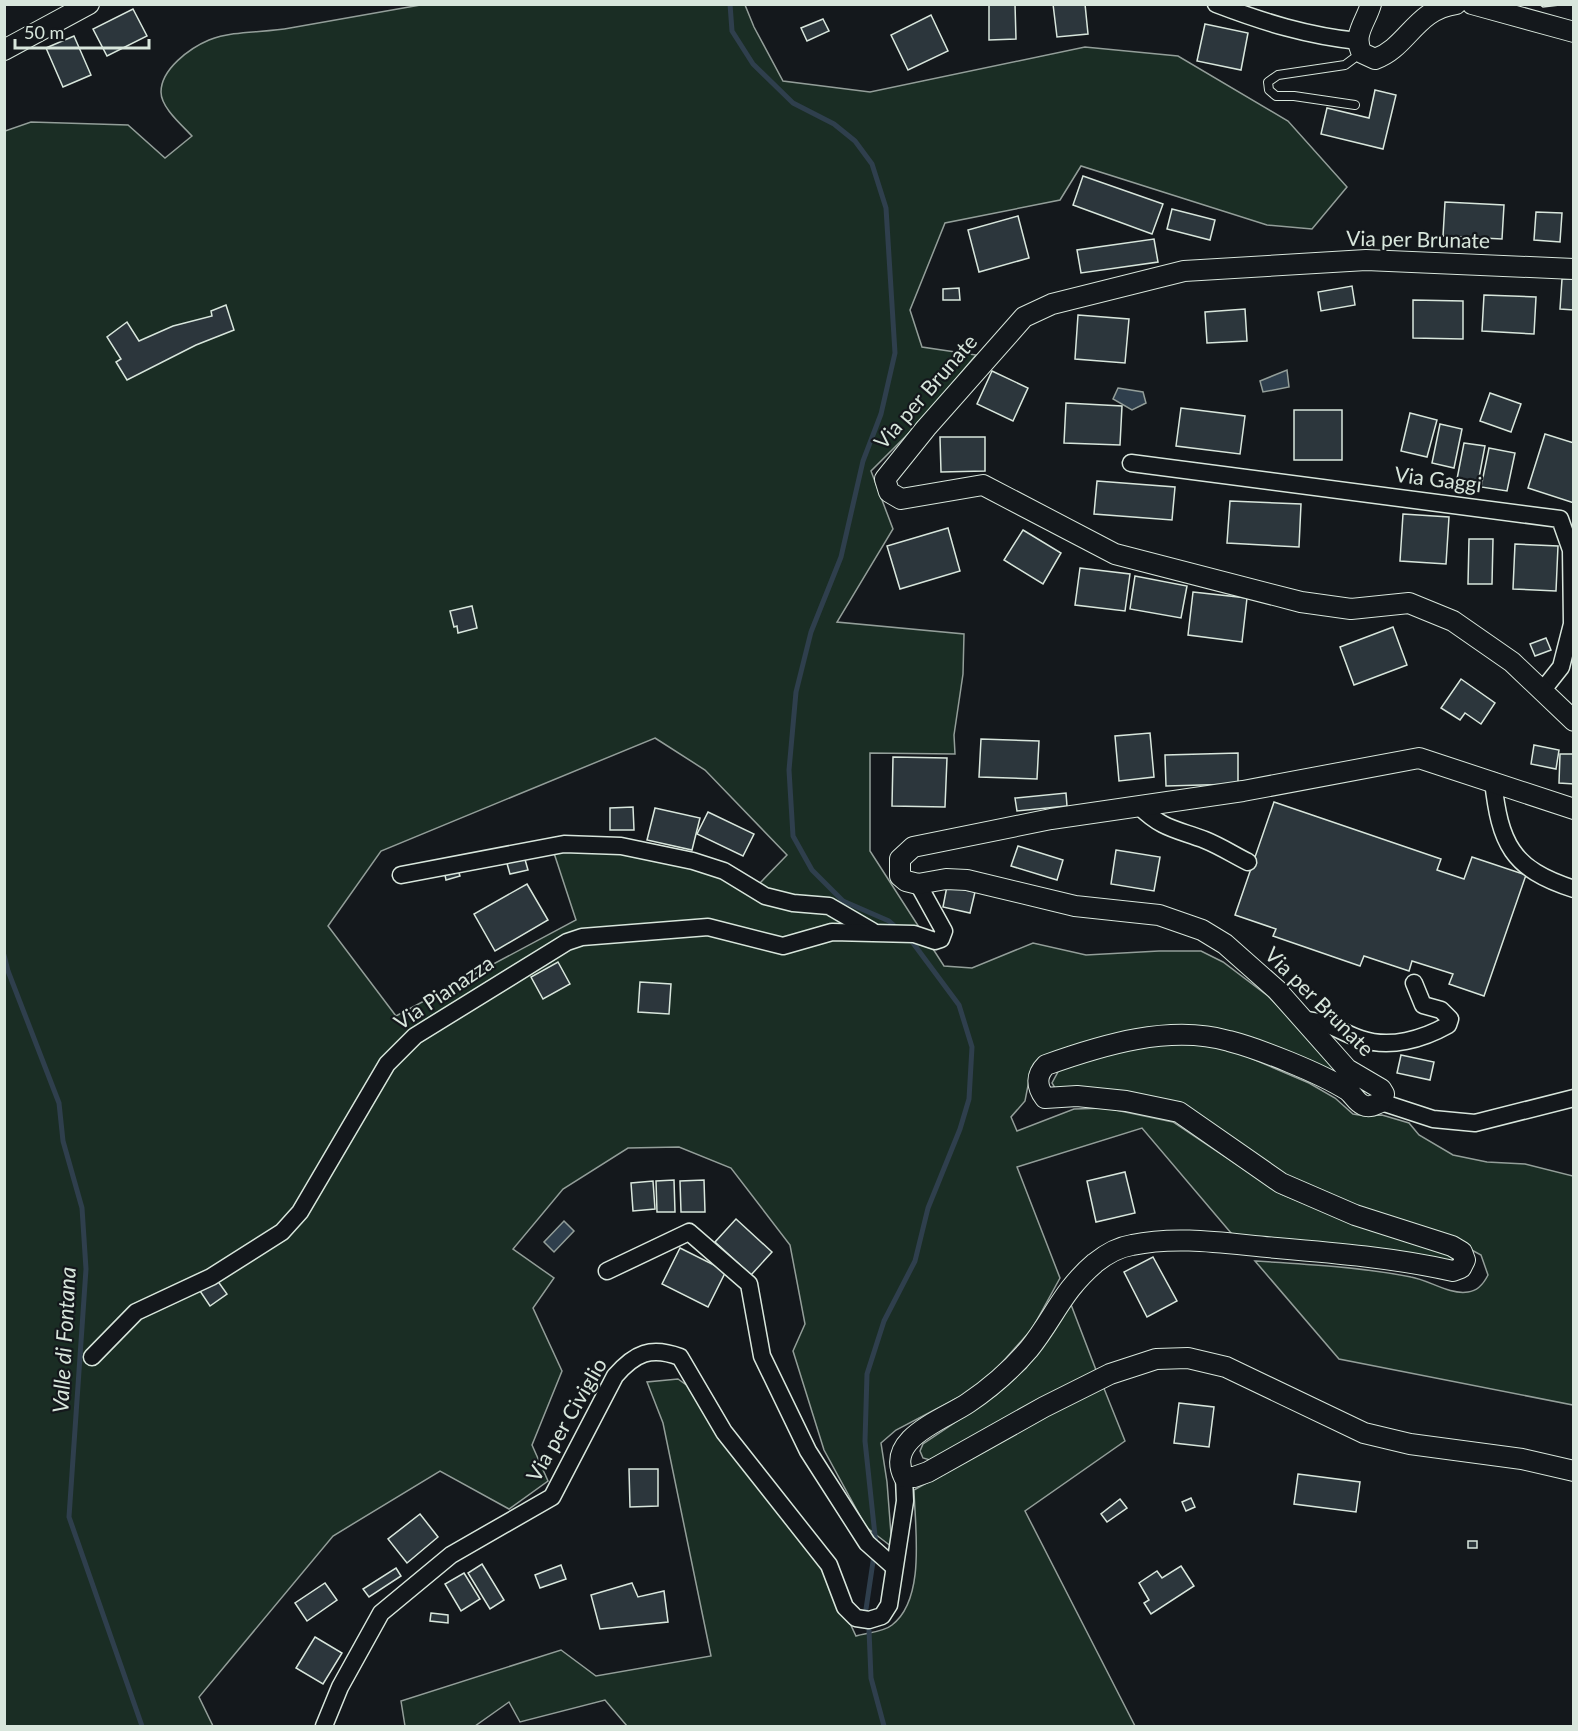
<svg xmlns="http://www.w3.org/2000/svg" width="1578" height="1731" font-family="Lato,sans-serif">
<rect width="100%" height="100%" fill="#14181c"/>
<g fill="#1a2d24" stroke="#939e99" stroke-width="1.5" fill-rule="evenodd">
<path d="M426 4 745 5 754 27 783 81 870 92 1085 47 1178 56 1288 121 1347 187 1312 229 1267 225 1081 166 1060 200 945 223 910 310 922 347 976 355 919 423 871 471 893 529 837 622 964 634 963 674 954 735 955 754 870 753V851L944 966 972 968 1033 943 1086 955 1159 951H1201L1223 962 1268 996 1352 1082 1190 1030 1030 1075 1025 1101 1011 1117 1017 1131 1074 1109 1106 1108 1173 1122 1281 1194 1348 1221 1445 1251 1453 1257 1451 1265 1237 1240 1142 1128 1017 1167 1060 1278 1032 1329 982 1385 896 1430 881 1443 887 1482 892 1547 866 1527 824 1450 793 1351 805 1324 790 1245 731 1168 679 1147 628 1148 563 1189 513 1249 554 1278 533 1308 562 1371 532 1445 548 1481 509 1509 440 1471 333 1536 199 1697 213 1726H5V131L31 122 128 125 165 158 192 136C183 126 161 108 161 92 161 69 190 48 209 40 235 30 264 33 290 28 336 20 381 12 426 4ZM655 738 705 770 787 855 759 884 638 850 551 844 576 920 396 1016 328 926 381 851Z"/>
<path d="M1193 1041 1227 1048 1309 1083 1335 1098 1353 1114 1365 1116 1382 1115 1409 1123 1419 1135 1453 1155 1487 1162 1525 1164 1573 1176V1405L1339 1359 1255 1261C1307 1264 1360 1267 1411 1277 1429 1280 1449 1295 1468 1292 1478 1291 1484 1283 1488 1275L1481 1255 1468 1248 1285 1179 1186 1110 1055 1088 1052 1083 1059 1070 1068 1065 1143 1045Z"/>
<path d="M1070 1302 1096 1370 930 1460 923 1458 920 1451 923 1444 996 1395 1026 1368Z"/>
<path d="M678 1379 692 1389 827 1574 856 1636C866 1633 884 1632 892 1625 926 1599 915 1528 914 1490L1039 1420 1101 1381 1125 1441 1025 1511 1135 1726H627L605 1700 520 1722 509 1702 475 1726H405L401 1701 561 1650 596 1676 711 1656 663 1423 647 1382Z"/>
</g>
<g fill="#2f3f4d" stroke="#939e99" stroke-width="1.5">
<path d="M1287 370 1289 387 1263 392 1260 381Z"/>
<path d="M1118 388 1143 392 1146 403 1132 410 1113 399Z"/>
<path d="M564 1221 574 1231 554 1252 544 1242Z"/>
</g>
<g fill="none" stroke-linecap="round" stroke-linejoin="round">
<g stroke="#2f3f4d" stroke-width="5">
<path d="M730 4 732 31 753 64 793 103 834 124 855 141 872 164 886 208 895 353 881 414 863 461 841 557 811 632 796 692 789 770 793 836 812 870 843 901 889 921 898 929"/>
<path d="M4 955 8 971 59 1103 63 1141 82 1208 86 1269 69 1517 142 1726"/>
<path d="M876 1545 865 1441 867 1374 884 1321 915 1261 928 1208 960 1129 969 1099 972 1047 959 1005 910 939"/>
<path d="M866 1609 874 1555"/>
<path d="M869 1630 871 1678 884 1726"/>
</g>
</g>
<g fill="#2c363c" stroke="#d8e6dc" stroke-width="1.5">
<path d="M989 4H1015L1016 39 989 40Z"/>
<path d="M1053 4H1085L1088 34 1057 37Z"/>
<path d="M1539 4H1568L1543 7Z"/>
<path d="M133 9 147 36 107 56 93 29Z"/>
<path d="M931 15 948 51 908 70 891 35Z"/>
<path d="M823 19 829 31 807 41 801 28Z"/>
<path d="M1205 24 1248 33 1241 70 1197 61Z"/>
<path d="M74 36 91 75 63 87 46 48Z"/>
<path d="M1375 90 1396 95 1383 149 1321 134 1327 108 1369 118Z"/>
<path d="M1083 176 1163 204 1152 234 1073 205Z"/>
<path d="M1445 202 1504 205 1502 239 1443 236Z"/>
<path d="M1172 209 1215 220 1210 240 1167 229Z"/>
<path d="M1536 212 1562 213 1560 242 1534 240Z"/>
<path d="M1018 216 1029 258 979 272 968 230Z"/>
<path d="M1154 239 1158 262 1081 273 1077 250Z"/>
<path d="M1562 279H1574V310L1560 309Z"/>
<path d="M1352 286 1355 305 1321 311 1318 292Z"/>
<path d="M959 288 960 300H943V289Z"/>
<path d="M1484 295 1536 297 1534 334 1482 331Z"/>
<path d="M1413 300 1463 301V339L1413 338Z"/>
<path d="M226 305 234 330 196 345 127 380 116 362 121 359 107 337 127 322 139 341 173 326 212 316 211 311Z"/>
<path d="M1245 309 1247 341 1207 343 1205 312Z"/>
<path d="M1078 315 1129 319 1125 363 1075 359Z"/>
<path d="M992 371 1028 388 1013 421 977 404Z"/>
<path d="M1490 393 1521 404 1511 432 1480 421Z"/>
<path d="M1066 403 1122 406 1120 445 1064 443Z"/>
<path d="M1181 408 1245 416 1240 454 1176 446Z"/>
<rect x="1294" y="410" width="48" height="50"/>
<path d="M1410 413 1437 420 1427 457 1401 451Z"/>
<path d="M1440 424 1462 429 1454 468 1432 463Z"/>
<path d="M1545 434 1574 443V503L1528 488Z"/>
<path d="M940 437H985V471L941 472Z"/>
<path d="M1464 443 1485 446 1478 483 1457 479Z"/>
<path d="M1489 448 1515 453 1507 491 1481 487Z"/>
<path d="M1097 481 1175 487 1172 520 1094 514Z"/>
<path d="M1230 501 1301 504 1299 547 1227 543Z"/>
<path d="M1403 514 1449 517 1446 564 1400 561Z"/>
<path d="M948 528 960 571 900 589 887 546Z"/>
<path d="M1023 530 1061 553 1043 584 1004 560Z"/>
<path d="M1469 539H1493L1492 584H1468Z"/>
<path d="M1515 544 1558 546 1556 591 1513 589Z"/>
<path d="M1080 568 1130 574 1125 611 1075 605Z"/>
<path d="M1135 576 1187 586 1181 618 1130 609Z"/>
<path d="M1193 592 1247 598 1242 642 1188 635Z"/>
<path d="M472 606 477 628 458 633 457 626 454 627 450 611Z"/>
<path d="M1393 627 1407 665 1354 685 1340 647Z"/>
<path d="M1546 638 1551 650 1535 656 1530 644Z"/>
<path d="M1461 679 1495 703 1481 724 1465 713 1460 720 1441 708Z"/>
<path d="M1150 733 1154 777 1119 781 1115 736Z"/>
<path d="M981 739 1039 741 1037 779 979 777Z"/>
<path d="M1534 745 1559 750 1556 769 1531 764Z"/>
<path d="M1238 753V784L1166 786 1165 755Z"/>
<path d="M1560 754H1574V784L1559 783Z"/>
<path d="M893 757 947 758 945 807 892 806Z"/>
<path d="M1066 793 1067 806 1017 811 1015 798Z"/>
<path d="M1274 802 1441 859 1437 870 1464 879 1472 857 1526 875 1484 996 1449 984 1453 974 1412 961 1409 971 1364 956 1360 966 1273 936 1276 929 1235 915Z"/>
<path d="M633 807 634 830H610V808Z"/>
<path d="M655 808 700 818 692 850 647 840Z"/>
<path d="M708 812 754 834 743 856 697 834Z"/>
<path d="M1018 846 1063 860 1057 880 1011 866Z"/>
<path d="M1116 850 1160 857 1154 891 1111 884Z"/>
<path d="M524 856 528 870 510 874 506 860Z"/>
<path d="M457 867 460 876 446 880 444 870Z"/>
<path d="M527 884 548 920 495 951 474 914Z"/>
<path d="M947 886 975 892 970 913 943 907Z"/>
<path d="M558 962 570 984 543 999 531 977Z"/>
<path d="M640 982 671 984 669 1014 638 1012Z"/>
<path d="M1401 1055 1434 1062 1430 1080 1397 1073Z"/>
<path d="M1125 1172 1135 1213 1096 1222 1087 1181Z"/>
<path d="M674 1180 675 1212H657L656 1181Z"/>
<path d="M704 1180 705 1212H681L680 1181Z"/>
<path d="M653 1181 655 1209 633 1211 631 1183Z"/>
<path d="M736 1219 772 1252 751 1275 715 1242Z"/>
<path d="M680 1248 726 1271 708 1307 662 1284Z"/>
<path d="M1153 1257 1177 1301 1147 1317 1124 1272Z"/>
<path d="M217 1280 227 1294 210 1306 200 1291Z"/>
<path d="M1179 1403 1214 1407 1209 1447 1174 1443Z"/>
<path d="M629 1469H658V1506L630 1507Z"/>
<path d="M1298 1474 1360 1482 1356 1512 1294 1504Z"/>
<path d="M1191 1498 1195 1507 1186 1511 1182 1502Z"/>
<path d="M1120 1499 1127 1508 1107 1522 1101 1514Z"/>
<path d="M420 1514 438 1537 407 1563 388 1539Z"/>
<rect x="1468" y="1541" width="9" height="7"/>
<path d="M482 1564 504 1600 490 1609 468 1573Z"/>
<path d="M561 1565 566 1579 540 1588 535 1575Z"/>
<path d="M1181 1566 1194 1586 1151 1614 1144 1603 1149 1600 1139 1583 1157 1571 1162 1578Z"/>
<path d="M396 1568 401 1576 369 1597 363 1589Z"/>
<path d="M464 1573 480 1599 461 1611 445 1584Z"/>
<path d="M325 1583 337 1600 307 1621 295 1603Z"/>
<path d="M632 1583 638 1597 664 1591 668 1622 600 1629 591 1595Z"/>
<path d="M431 1613 448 1615V1623L430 1621Z"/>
<path d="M315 1637 342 1653 323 1684 296 1668Z"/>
</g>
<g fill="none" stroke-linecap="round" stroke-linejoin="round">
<defs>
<path id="service" d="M1355 105 1294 96H1276L1269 90 1268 82 1278 75 1345 65 1361 53"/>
<g id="minor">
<path d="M1216 4C1263 22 1308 36 1358 41"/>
<path d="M1131 463 1560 519 1571 550 1572 624 1561 667 1542 691"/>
<path d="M1493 781C1500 843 1511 869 1574 889"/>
<path d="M1139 806C1162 829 1176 829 1205 840 1220 846 1234 855 1248 862"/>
<path d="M401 875 564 844 621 846 693 861 724 871 765 896 793 903 829 906 872 931"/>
<path d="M1304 1020C1332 1022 1337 1031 1361 1039 1390 1049 1423 1039 1448 1025L1450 1019 1441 1010 1423 1005 1414 983"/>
<path d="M1381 1102 1433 1119 1475 1123 1574 1098"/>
<path d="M607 1271 689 1232 749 1284 762 1356 808 1451 867 1543 894 1567"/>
<path d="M92 1357 136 1312 211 1277 282 1232 300 1212 387 1064 415 1036 567 942 582 937 708 927 783 946 832 932 914 934 935 941 941 939 944 931 918 884"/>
<path d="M324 1726 340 1687 381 1613 451 1555 552 1497 615 1376C635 1353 651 1346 680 1357L724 1432 829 1565 845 1607 856 1618 869 1620 882 1616 889 1605 905 1501 904 1477"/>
</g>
<g id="tertiary">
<path d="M1371 4C1366 22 1352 35 1362 53L1375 59C1407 48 1416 9 1456 4"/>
<path d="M1472 4 1574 32"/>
<path d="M4 50 89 4"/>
<path d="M1574 269 1366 260 1184 271 1052 304 1024 317 926 428 885 479 889 492 901 499 983 485 1115 554 1301 602 1351 609 1409 603 1453 621 1512 662 1574 721"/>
<path d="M1574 809 1419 758 1243 791 1051 819 913 847 900 859V876L906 881 918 884 946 879 967 880 1075 906 1159 915 1202 930 1225 944 1277 990 1347 1069 1381 1089 1384 1094 1381 1102C1375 1105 1369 1108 1363 1105 1356 1102 1353 1094 1347 1090 1320 1073 1260 1049 1229 1041 1170 1024 1102 1045 1046 1065 1036 1075 1036 1086 1045 1098L1077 1096 1126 1101 1179 1112 1281 1183 1355 1215 1452 1246 1462 1252 1465 1260 1461 1268 1453 1271C1395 1258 1336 1253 1277 1248 1229 1244 1179 1235 1132 1245 1119 1247 1105 1255 1095 1263 1062 1291 1054 1318 1029 1349 1011 1370 990 1388 968 1403 943 1420 885 1438 904 1477H914L928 1472 1044 1407 1110 1374 1156 1359 1188 1358 1226 1367 1364 1433 1410 1444 1522 1459 1574 1471"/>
</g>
</defs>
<use href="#service" stroke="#d8e6dc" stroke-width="10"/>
<use href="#minor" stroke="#d8e6dc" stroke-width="19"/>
<use href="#tertiary" stroke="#d8e6dc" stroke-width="22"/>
<use href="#service" stroke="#14181c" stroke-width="8"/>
<use href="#minor" stroke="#14181c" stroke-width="16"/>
<use href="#tertiary" stroke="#14181c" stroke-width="20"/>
</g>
<g text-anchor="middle" stroke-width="4.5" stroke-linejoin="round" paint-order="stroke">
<g font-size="21" fill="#d8e6dc" stroke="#14181c">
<text transform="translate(1418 240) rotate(1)" y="7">Via per Brunate</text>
<text transform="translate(926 392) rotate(-49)" y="7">Via per Brunate</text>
<text transform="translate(1438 480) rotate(7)" y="7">Via Gaggi</text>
<text transform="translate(444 993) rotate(-34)" y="7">Via Pianazza</text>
<text transform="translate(1319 1002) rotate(45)" y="7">Via per Brunate</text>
<text transform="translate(567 1420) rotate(-60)" y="7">Via per Civiglio</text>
</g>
<g font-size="22" font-style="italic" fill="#d8e6dc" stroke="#14181c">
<text transform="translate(64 1340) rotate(-87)" y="8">Valle di Fontana</text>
</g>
</g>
<rect width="1578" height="1731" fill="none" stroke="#d8e6dc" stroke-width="12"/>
<path d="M15 39v9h134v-9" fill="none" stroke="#d8e6dc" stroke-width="3"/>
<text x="24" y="39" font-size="18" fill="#d8e6dc" stroke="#14181c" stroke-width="4.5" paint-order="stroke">50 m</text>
</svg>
